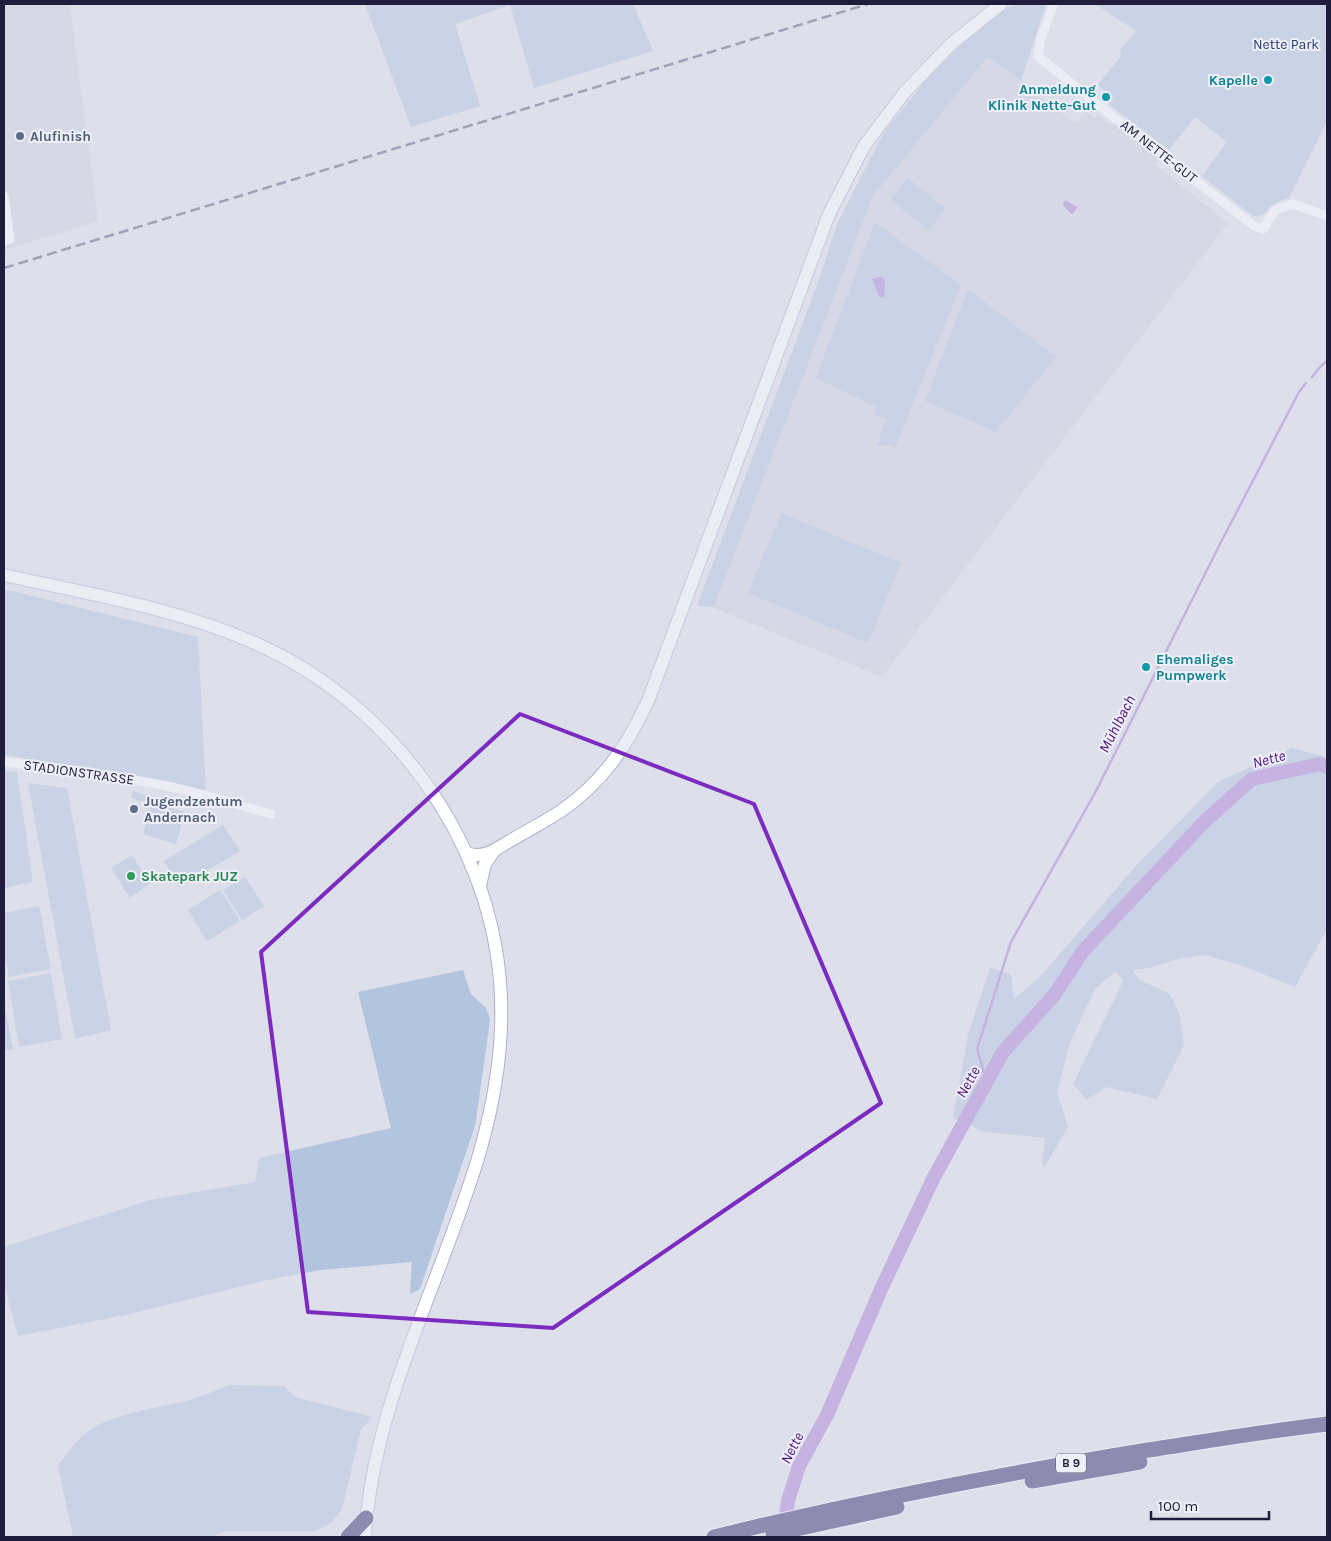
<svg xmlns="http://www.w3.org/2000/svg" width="1331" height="1541" font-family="Karla,sans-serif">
<rect width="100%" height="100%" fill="#dddfeb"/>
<g fill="#ced0df">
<path d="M4 4H70L98 221 4 250Z"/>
<path d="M988 57 1075 123 1086 112 1095 118 1098 115 1114 127 1117 124 1160 157 1155 164 1228 223 882 677 714 608 873 196Z"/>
</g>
<g fill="#b3c4df">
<path d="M365 4H633L653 51 534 88 510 5 455 24 480 106 411 127Z"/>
<path d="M1016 4H1046L1021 81 988 57 873 196 714 607 697 606 820 277 837 224 884 132 930 75 968 39 1006 9Z"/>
<path d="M1095 4H1327V121L1289 198C1285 199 1280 200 1277 202 1267 207 1266 217 1253 216L1202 176 1227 142 1195 117 1169 150 1109 104 1114 98 1098 85 1121 56 1120 50 1136 31Z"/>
<path d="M908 178 946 209 929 230 890 200Z"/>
<path d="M875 222 961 285 895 448 889 444 876 446 887 419 874 414 876 407 816 378Z"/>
<path d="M968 289 1056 357 996 432 925 401Z"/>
<path d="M781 513 901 563 868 643 748 593Z"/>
<path d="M4 589 198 637 206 793 149 779 4 755Z"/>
<path d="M1292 748 1327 757V929L1295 987 1241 965 1204 955 1178 959 1149 968 1133 970 1138 979 1170 994 1180 1016 1184 1045 1157 1099 1106 1087 1087 1100 1073 1084 1123 981 1116 971 1095 989 1069 1045 1057 1092 1068 1127 1044 1168 1042 1164 1045 1138 985 1132 953 1118 968 1035 990 968 1011 974 1014 999 1040 977 1134 868 1218 782Z"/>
<path d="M4 771 17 772 33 882 4 888Z"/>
<path d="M28 783 67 788 111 1030 75 1039Z"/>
<path d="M133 791 146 795 144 802 131 798Z"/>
<path d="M152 802 185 812 176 844 143 834Z"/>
<path d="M223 825 240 851 179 887 164 861Z"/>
<path d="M132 855 150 884 130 898 111 868Z"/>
<path d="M245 877 264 906 242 920 223 890Z"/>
<path d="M220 890 240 921 207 941 188 910Z"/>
<path d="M39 906 51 969 9 977 4 953V913Z"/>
<path d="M463 970 471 994 486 1008 490 1019 486 1050 475 1126 420 1289 410 1294 412 1262 321 1270 267 1280 125 1315 18 1336 4 1285V1247L150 1200 255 1182 259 1158 391 1128 358 992Z"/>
<path d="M51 973 62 1039 19 1047 8 981Z"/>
<path d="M4 1001 13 1049 4 1051Z"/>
<path d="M229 1385 284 1386 295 1397 372 1417 361 1430 342 1509 331 1523 316 1531H225L211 1537H73L58 1466C66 1455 74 1443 85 1434 112 1412 161 1408 193 1399 205 1395 217 1390 229 1385Z"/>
</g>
<g fill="#ab7ed7">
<path d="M1065 200 1077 207 1074 213 1071 214 1063 205Z"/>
<path d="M879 277H883L885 284 884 297 882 298 879 296 872 279Z"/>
</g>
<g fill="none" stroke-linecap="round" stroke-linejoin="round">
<g stroke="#ab7ed7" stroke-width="2.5">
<path d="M1312 377 1321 366 1327 361"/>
<path d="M987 1082 977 1049 1011 942 1095 793 1221 542 1299 392 1306 383"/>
</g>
<path stroke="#ab7ed7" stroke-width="14" d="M784 1529 788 1501 799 1466 827 1415 882 1287 934 1177 1003 1052 1055 994 1083 951 1205 821 1252 779 1320 764 1327 767"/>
<defs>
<g id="secondary">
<path d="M4 575C88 594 177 608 257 644 389 703 488 836 500 981 505 1040 495 1101 478 1158 440 1284 373 1404 365 1537"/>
<path d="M466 853C486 860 498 847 515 838 530 829 546 821 561 811 603 782 627 746 648 701L829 214 864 146 904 93 951 44 1001 4"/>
<path d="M480 886 485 864 494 851"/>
</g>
<g id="highway">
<path d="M1032 1481 1140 1462"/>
<path d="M773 1534 897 1507"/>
<path d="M348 1537 366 1518"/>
<path d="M714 1537C857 1502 1002 1474 1148 1450 1207 1441 1267 1431 1327 1424"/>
</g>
</defs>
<use href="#secondary" stroke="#afb0cc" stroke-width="14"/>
<use href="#highway" stroke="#fff" stroke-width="17"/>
<g stroke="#fff" stroke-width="9">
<path d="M1054 4 1041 38 1038 56 1098 105 1254 226 1263 229 1275 210 1293 204 1327 216"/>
<path d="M4 196 10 239 4 241"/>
<path d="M4 762C59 768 113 775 167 786 202 793 236 805 271 814"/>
</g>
<use href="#secondary" stroke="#fff" stroke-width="12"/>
<use href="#highway" stroke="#30266b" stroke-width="15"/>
<path stroke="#5a5778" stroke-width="2.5" stroke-dasharray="10 5" stroke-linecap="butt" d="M4 268 868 4"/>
</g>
<path d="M0 0H1331V1541H0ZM520 714 754 804 881 1103 553 1328 308 1312 261 952Z" fill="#dddfeb" fill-opacity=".55" fill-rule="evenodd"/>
<path fill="none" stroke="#7b2cbf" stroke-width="4" stroke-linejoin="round" d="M520 714 754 804 881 1103 553 1328 308 1312 261 952Z"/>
<g fill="#0f9aa8" stroke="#eeeff8" stroke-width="2">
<circle cx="1268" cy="80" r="5"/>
<circle cx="1106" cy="97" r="5"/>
<circle cx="1146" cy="667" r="5"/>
</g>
<g fill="#5c6f8a" stroke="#eeeff8" stroke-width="2">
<circle cx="20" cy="136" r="5"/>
<circle cx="134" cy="809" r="5"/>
</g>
<circle fill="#2e9e5b" stroke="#eeeff8" stroke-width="2" cx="131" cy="876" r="5"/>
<g text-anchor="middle" stroke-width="4" stroke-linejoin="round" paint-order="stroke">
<rect fill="#eeeff8" stroke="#5e5c74" stroke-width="1" x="1056" y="1453.5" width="30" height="19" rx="4"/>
<g font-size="12" font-weight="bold" fill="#201d3c">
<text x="1071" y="1467">B 9</text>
</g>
<g font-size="14" fill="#233977" stroke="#eeeff8">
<text x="1286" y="49">Nette Park</text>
</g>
<g font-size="14" font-weight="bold" fill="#0d838f" stroke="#eeeff8" text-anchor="end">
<text x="1258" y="85">Kapelle</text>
<text x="1096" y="94">Anmeldung<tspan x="1096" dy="16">Klinik Nette-Gut</tspan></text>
<text x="1156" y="664" text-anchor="start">Ehemaliges<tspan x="1156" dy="16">Pumpwerk</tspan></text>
</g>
<g font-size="14" font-weight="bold" fill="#4e5e75" stroke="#eeeff8" text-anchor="start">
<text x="30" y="141">Alufinish</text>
<text x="144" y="806">Jugendzentum<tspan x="144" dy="16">Andernach</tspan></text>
</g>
<g font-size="14" fill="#201d3c" stroke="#eeeff8">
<text transform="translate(1159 151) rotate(38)" y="5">AM NETTE-GUT</text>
<text transform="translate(79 772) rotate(8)" y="5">STADIONSTRASSE</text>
</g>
<g font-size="14" font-weight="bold" fill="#27864d" stroke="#eeeff8" text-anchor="start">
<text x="141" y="881">Skatepark JUZ</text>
</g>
<g font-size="15" font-style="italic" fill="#4a127e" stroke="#eeeff8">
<text transform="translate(1117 724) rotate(-63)" y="5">Mühlbach</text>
<text transform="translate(1269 759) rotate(-14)" y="5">Nette</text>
<text transform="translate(968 1082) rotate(-61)" y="5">Nette</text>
<text transform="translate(792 1448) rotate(-63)" y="5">Nette</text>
</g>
</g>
<rect width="1331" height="1541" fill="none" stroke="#201d3c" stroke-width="10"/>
<path d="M1151 1511v8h118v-8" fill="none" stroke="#201d3c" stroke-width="2.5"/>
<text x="1158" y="1511" font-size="15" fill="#201d3c" stroke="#eeeff8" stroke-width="4" paint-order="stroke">100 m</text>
</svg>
